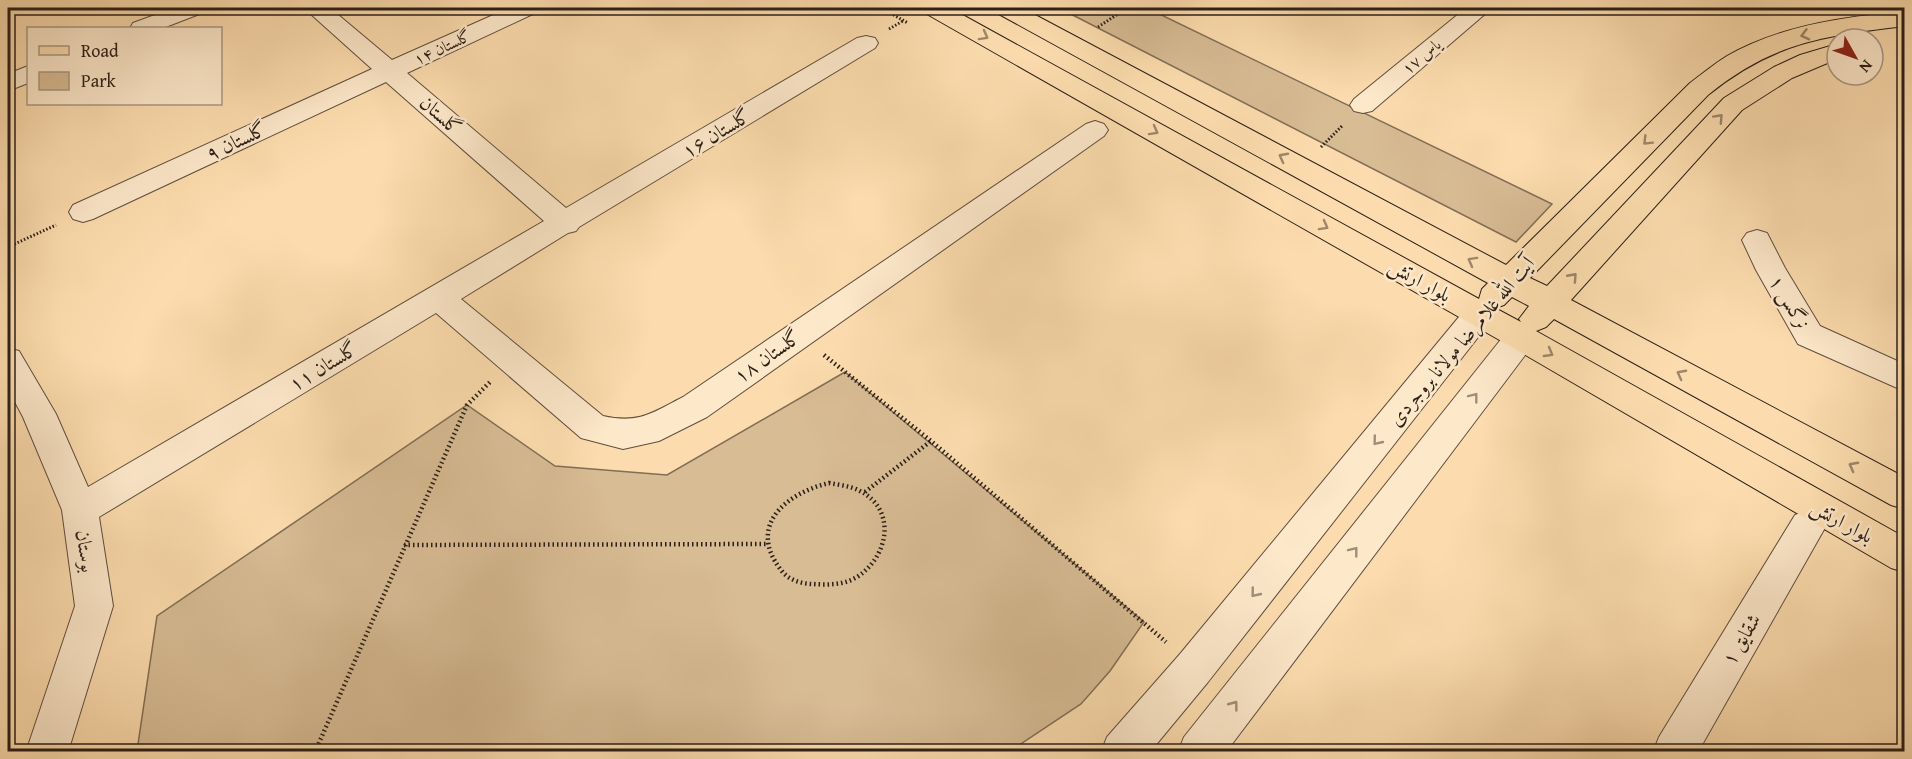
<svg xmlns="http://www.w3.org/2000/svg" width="1912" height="759" font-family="'Gentium Book Plus',Amiri,serif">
<rect width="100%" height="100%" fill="#fcdcae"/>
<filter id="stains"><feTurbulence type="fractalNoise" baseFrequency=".00333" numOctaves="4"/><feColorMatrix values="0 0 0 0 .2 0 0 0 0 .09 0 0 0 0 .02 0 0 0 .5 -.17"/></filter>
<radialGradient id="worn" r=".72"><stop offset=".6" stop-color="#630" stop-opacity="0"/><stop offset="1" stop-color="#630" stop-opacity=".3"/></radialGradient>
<g fill="#d8bc94" stroke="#826e56" stroke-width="1.5">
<path d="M1059 8H1147L1552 204 1516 242Z"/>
<path d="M845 372 1144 622 1110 671 1081 704 1010 751H137L157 616 467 405 555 466 667 475Z"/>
</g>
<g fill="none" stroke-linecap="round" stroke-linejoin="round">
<defs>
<g id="minor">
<path d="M174 8H206L202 13 163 28H130L133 23Z"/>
<path d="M304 8H330L392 60 509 8H539L535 13 407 73 566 208 857 38 866 36 875 38 878 43 875 48 579 227 576 231 568 233 461 299 603 416C639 424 652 413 683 397L1086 124 1095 121 1104 124 1108 130 1104 136 707 417 659 441 623 449 581 438 436 313 99 517 113 606 68 752H26L75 606 62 510 23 417 8 389V348L19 351 56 414 88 487 544 221 386 82 93 219 83 222 73 219 69 212 73 205 372 69Z"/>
<path d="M1466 8H1492L1372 111 1363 113 1354 111 1350 105 1354 99Z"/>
<path d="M28 66V83L8 91V74Z"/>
<path d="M1757 230 1767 233 1785 268 1820 326 1904 364V391L1798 344 1756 270 1742 240 1747 233Z"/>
<path d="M1479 302 1490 306 1495 314 1490 322 1208 682 1150 752H1101L1107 737 1180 654 1468 306Z"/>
<path d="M1521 325 1532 328 1537 337 1532 346 1226 752H1178L1184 737 1510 328Z"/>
<path d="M1808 510 1821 515 1826 526 1698 752H1653L1659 737 1795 515Z"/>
</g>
<path id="major" d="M921 8H950L1479 299 1482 289 1488 283 997 13 993 8H1022L1506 265 1690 83C1702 74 1714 64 1727 56 1779 26 1845 16 1904 12V26C1824 36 1773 42 1708 95L1530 278 1547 286 1724 98 1774 67 1800 55 1837 44V59L1792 78 1742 110 1571 300 1904 477V509L1891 505 1554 319 1546 327 1536 331 1904 537V572L1891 568 1510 346 925 13ZM1512 297 1529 306 1519 319 1521 322 1495 308 1504 305Z"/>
</defs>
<use href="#minor" stroke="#5f4e3d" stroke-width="2"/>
<use href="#major" stroke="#2b1f17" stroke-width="2"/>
<g stroke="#2b1f17" stroke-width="3" stroke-dasharray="1.5 2" stroke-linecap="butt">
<path d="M881 8 908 23"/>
<path d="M1098 27 1127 8"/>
<path d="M889 29 903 21"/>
<path d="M1321 147 1343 125"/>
<path d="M8 247 56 225"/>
</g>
<g stroke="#2b1f17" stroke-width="4.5" stroke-dasharray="1.5 3" stroke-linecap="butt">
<path d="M824 355 931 441 1166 642"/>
<path d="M829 483C839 485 851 486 860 491 897 510 889 556 857 577 844 585 828 585 813 584 802 584 788 580 781 570 746 525 787 493 829 483Z"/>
<path d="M865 492 931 441"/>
<path d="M404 545 768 544"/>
<path d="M315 752 467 405 490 382"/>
</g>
<use href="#minor" fill="#fde8ca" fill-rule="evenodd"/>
<use href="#major" fill="#fcdcae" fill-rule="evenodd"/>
</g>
<defs><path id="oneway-chevron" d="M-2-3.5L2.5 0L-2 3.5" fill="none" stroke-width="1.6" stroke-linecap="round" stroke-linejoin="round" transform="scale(1.5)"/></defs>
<g stroke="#9e876a">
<use href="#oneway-chevron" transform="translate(1805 35) rotate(165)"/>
<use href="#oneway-chevron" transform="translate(984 36) rotate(29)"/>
<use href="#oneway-chevron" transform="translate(1719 118) rotate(-47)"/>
<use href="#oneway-chevron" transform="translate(1154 131) rotate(29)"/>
<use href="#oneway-chevron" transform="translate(1647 141) rotate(135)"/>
<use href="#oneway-chevron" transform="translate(1283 157) rotate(-152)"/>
<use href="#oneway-chevron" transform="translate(1324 226) rotate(29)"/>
<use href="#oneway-chevron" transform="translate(1472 261) rotate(-151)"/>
<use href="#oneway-chevron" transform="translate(1573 277) rotate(-48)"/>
<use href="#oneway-chevron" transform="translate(1549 353) rotate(30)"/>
<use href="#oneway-chevron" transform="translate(1681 374) rotate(-152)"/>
<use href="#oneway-chevron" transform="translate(1853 466) rotate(-152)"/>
</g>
<g stroke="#9e8e79">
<use href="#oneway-chevron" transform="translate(1474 397) rotate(-52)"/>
<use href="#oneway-chevron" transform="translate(1377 441) rotate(129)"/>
<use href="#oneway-chevron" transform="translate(1354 551) rotate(-52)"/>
<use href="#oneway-chevron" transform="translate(1255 593) rotate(129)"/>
<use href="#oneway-chevron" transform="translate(1234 705) rotate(-53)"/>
</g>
<g text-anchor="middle" stroke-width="5" stroke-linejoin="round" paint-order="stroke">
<g font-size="16" fill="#2b1f17" stroke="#fde8ca">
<text transform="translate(442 47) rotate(-25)" y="6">گلستان ۱۴</text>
<text transform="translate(1421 56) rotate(-40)" y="6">یاس ۱۷</text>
</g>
<g font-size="20" fill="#2b1f17" stroke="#fde8ca">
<text transform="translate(441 115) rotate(41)" y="7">گلستان</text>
<text transform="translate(716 133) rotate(-31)" y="7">گلستان ۱۶</text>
<text transform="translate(236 141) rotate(-25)" y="7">گلستان ۹</text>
<text transform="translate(1420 280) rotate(29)" y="7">بلوار ارتش</text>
<text transform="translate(1790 302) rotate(59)" y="7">نرگس ۱</text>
<text transform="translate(1461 341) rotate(-50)" y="7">آیت الله غلامرضا مولانا بروجردی</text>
<text transform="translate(767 356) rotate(-35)" y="7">گلستان ۱۸</text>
<text transform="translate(323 366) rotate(-31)" y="7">گلستان ۱۱</text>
<text transform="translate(1842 521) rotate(29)" y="7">بلوار ارتش</text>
<text transform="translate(86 551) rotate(82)" y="7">بوستان</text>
<text transform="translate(1741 639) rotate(-59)" y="7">شقایق ۱</text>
</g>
</g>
<rect width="1912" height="759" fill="none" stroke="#fcdcae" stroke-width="30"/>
<rect x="9" y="9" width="1894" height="741" fill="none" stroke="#2b1f17" stroke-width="3"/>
<rect x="15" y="15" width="1882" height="729" fill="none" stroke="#2b1f17" stroke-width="1.5"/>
<rect x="27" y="27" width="195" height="78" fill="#fde8ca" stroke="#a99882" stroke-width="1.5"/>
<rect x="39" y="46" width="30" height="9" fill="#fcdcae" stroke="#a99882" stroke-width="1.5"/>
<text x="81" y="57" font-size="18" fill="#2b1f17">Road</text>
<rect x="39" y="72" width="30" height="18" fill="#d8bc94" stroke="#a99882" stroke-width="1.5"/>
<text x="81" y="87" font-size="18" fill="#2b1f17">Park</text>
<g transform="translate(1855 57) rotate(130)"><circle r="28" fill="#fde8ca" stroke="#a99882" stroke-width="1.5"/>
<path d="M0-4.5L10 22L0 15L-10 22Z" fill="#8f2418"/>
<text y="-9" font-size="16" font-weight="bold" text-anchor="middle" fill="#2b1f17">N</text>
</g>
<rect width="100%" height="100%" filter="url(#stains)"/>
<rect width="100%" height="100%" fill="url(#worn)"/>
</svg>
